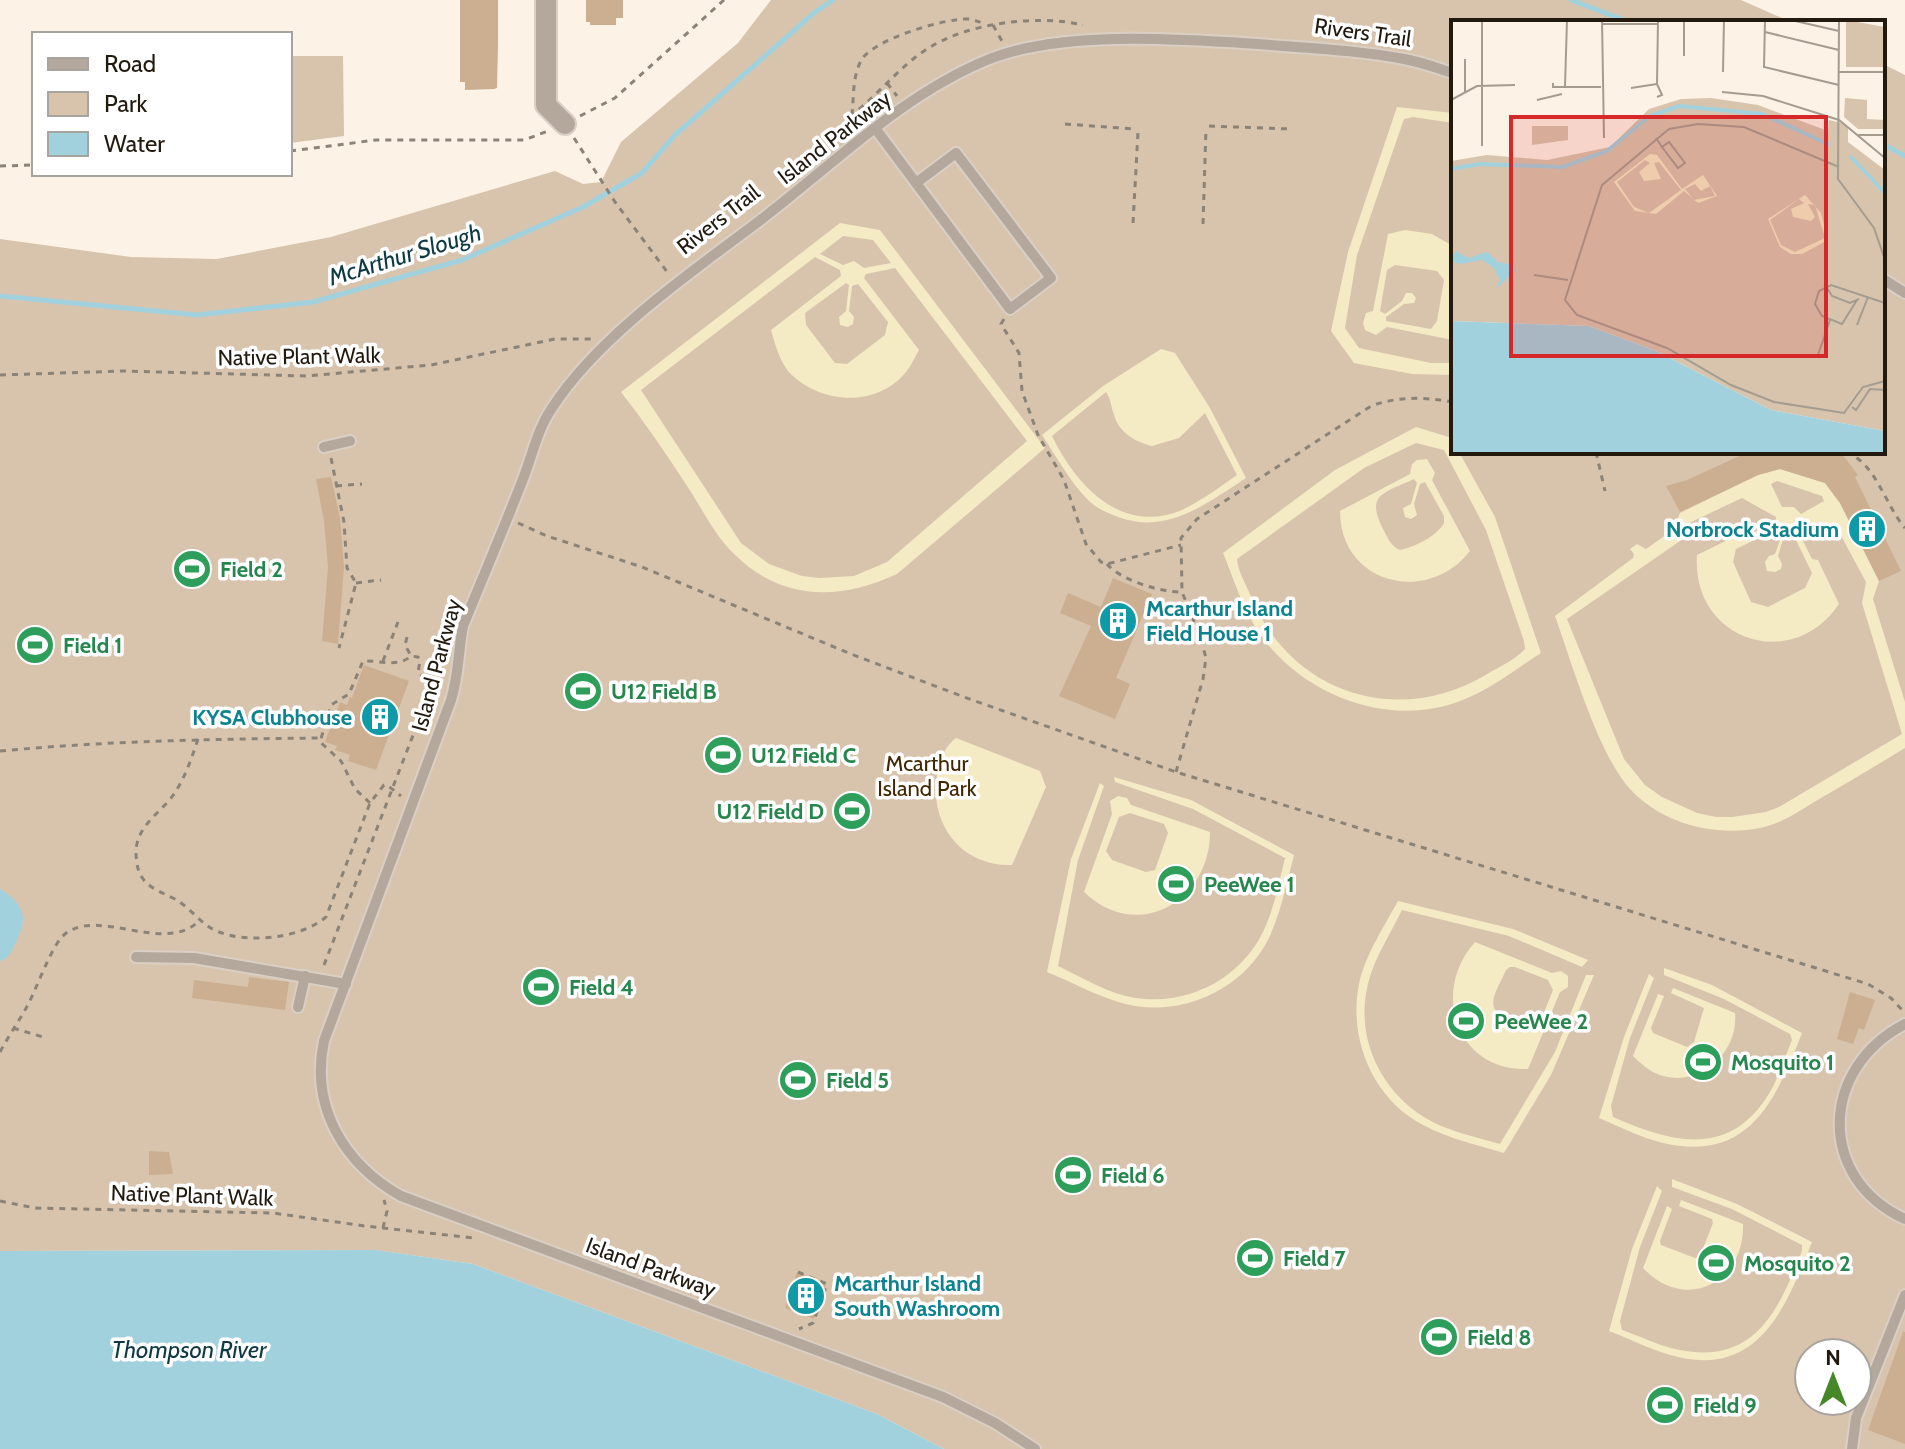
<svg xmlns="http://www.w3.org/2000/svg" width="1905" height="1449" font-family="Cabin,sans-serif">
<rect width="100%" height="100%" fill="#fcf2e6"/>
<g fill="#d8c4ad" fill-rule="evenodd">
<path d="M771 0H1741L1791 22H1453V452H1883V64L1905 75V1449H944L877 1414 473 1264 375 1250 0 1251V239L131 257 217 259 331 237 555 171 583 184 601 182 621 142 738 43ZM1809 1353H1857V1401H1809Z"/>
<path d="M290 56H343L344 136 290 143Z"/>
</g>
<g fill="#f4eac4" fill-rule="evenodd">
<path d="M1397 107 1453 113V123L1413 117 1404 119 1357 255 1345 328 1359 348 1431 363H1453V375L1412 374 1354 363 1331 331 1348 252Z"/>
<path d="M840 223 880 230 1045 448 897 574C839 601 781 601 733 553 716 536 704 513 691 492 669 458 646 424 621 392ZM843 236 873 240 891 263 864 268 854 261 843 265 820 254ZM815 257 840 270 841 276 771 330C775 344 779 359 788 371 818 404 876 409 906 372 911 366 915 357 919 350L864 278 866 274 895 268 1027 441 887 562 854 576 819 578 802 576 769 564 741 543 641 390ZM846 283 849 285 846 311 839 317 840 325 848 327 853 324 854 317 849 311 852 286 858 284 888 322 885 335 847 364 835 363 806 325 805 313Z"/>
<path d="M1405 230 1432 234 1453 246V340L1387 327 1376 335 1365 330 1363 323 1366 313 1373 311 1388 234ZM1395 265 1437 271 1444 280 1437 321 1431 329 1386 321V317L1404 304 1414 303 1416 298 1412 293H1406L1402 301 1385 314 1380 311 1387 270Z"/>
<path d="M1161 349 1175 353 1210 408 1246 478C1207 503 1169 534 1121 518 1110 514 1097 509 1089 501 1070 482 1056 456 1042 435L1103 386ZM1106 392C1111 399 1111 407 1114 415 1119 433 1136 442 1152 446L1179 438 1205 413 1237 475C1220 487 1202 500 1184 509 1122 537 1076 485 1052 436Z"/>
<path d="M1416 427 1452 438 1453 452H1459L1495 517 1541 653C1519 667 1497 684 1474 695 1402 731 1313 702 1265 641 1245 616 1235 582 1223 553L1335 470ZM1416 443 1444 450 1486 530 1524 641 1525 649C1516 659 1501 666 1489 673 1400 728 1293 695 1252 599 1247 586 1238 572 1237 559L1364 468Z"/>
<path d="M1427 459 1435 473 1432 480 1470 551C1427 606 1340 584 1340 511L1410 474 1412 464 1417 460ZM1414 479 1417 483 1411 504 1403 508 1405 517 1411 519 1417 515 1414 504 1420 484 1425 482 1444 516V523C1437 536 1415 547 1400 550 1391 546 1389 540 1384 531 1365 494 1382 494 1414 479Z"/>
<path d="M1780 469 1825 483 1840 503 1879 581 1873 599 1905 702V748C1877 765 1849 782 1821 798 1802 809 1782 824 1760 828 1715 837 1663 824 1631 790 1598 755 1572 663 1555 616L1633 558 1634 554 1630 549 1637 544 1646 549 1673 530 1680 513 1758 475ZM1777 481 1822 496 1824 501 1801 514 1794 507H1782L1771 484ZM1742 498 1776 517V522L1746 536 1740 534 1697 555C1691 640 1792 674 1839 604L1818 560 1812 559 1797 529 1801 525 1839 532 1866 582 1862 603 1902 734 1779 807 1766 812 1732 817H1716L1697 813 1662 797 1645 785 1624 759 1567 619 1683 539 1687 524ZM1779 528 1783 532 1775 554 1769 556 1765 562 1767 571 1775 572 1781 569 1782 564 1778 556 1785 532H1792L1812 573 1805 588 1768 607 1751 602 1733 562 1736 549Z"/>
<path d="M956 738 1040 771 1046 787 1012 865C959 867 927 820 938 771 941 758 945 746 956 738Z"/>
<path d="M1114 777 1191 800 1294 855C1287 882 1281 912 1269 938 1243 991 1179 1019 1122 1003 1096 996 1072 982 1047 972L1071 859 1100 783 1104 786 1078 860 1058 966C1079 976 1102 990 1126 996 1184 1010 1245 979 1267 923 1275 903 1280 879 1285 858L1193 809 1115 782Z"/>
<path d="M1118 796 1127 798 1131 805 1210 832C1210 902 1137 943 1084 892L1112 814 1110 801ZM1130 813 1164 824 1168 833 1155 870 1146 872 1112 860 1106 851 1119 817Z"/>
<path d="M1398 901 1513 929 1588 960 1582 967 1509 936 1402 910C1390 935 1374 958 1368 984 1355 1036 1379 1089 1424 1117 1446 1131 1476 1137 1500 1144L1555 1052 1586 975H1594L1551 1075 1504 1153C1477 1145 1447 1138 1423 1125 1373 1099 1348 1039 1359 984 1365 955 1384 927 1398 901Z"/>
<path d="M1475 942 1552 973 1561 971 1568 976V987L1560 992 1528 1069C1457 1072 1430 992 1475 942ZM1510 967H1515L1548 980 1553 990 1539 1025 1535 1028C1526 1027 1518 1023 1509 1020 1481 1009 1497 991 1506 970Z"/>
<path d="M1664 968 1712 985 1802 1033C1776 1099 1750 1163 1663 1143 1642 1138 1620 1127 1599 1118L1624 1037 1649 974 1654 978 1630 1038 1611 1106 1613 1117C1672 1143 1730 1159 1770 1092 1779 1076 1785 1057 1792 1040L1790 1034 1724 999 1664 975Z"/>
<path d="M1673 988 1735 1013C1739 1055 1695 1093 1653 1072 1646 1068 1639 1062 1633 1056L1658 994 1664 996 1651 1028 1653 1033 1687 1047 1694 1042 1704 1008 1671 993Z"/>
<path d="M1672 1179 1737 1204 1812 1242C1785 1310 1757 1382 1667 1354 1647 1348 1628 1338 1609 1331L1632 1249 1657 1186 1662 1191 1640 1247 1620 1321 1622 1330C1640 1336 1657 1345 1675 1349 1754 1367 1778 1312 1802 1251V1245L1732 1209 1672 1187Z"/>
<path d="M1681 1200 1743 1224C1745 1283 1685 1313 1643 1268L1667 1206 1672 1209 1660 1241 1661 1245 1695 1258 1700 1256 1713 1223 1712 1219 1679 1206Z"/>
</g>
<g fill="#a2d1de">
<path d="M0 889C28 907 28 920 13 948 9 956 8 958 0 961Z"/>
<path d="M376 1250 473 1264 877 1414 944 1449H0V1251Z"/>
</g>
<g fill="none" stroke-linecap="round" stroke-linejoin="round">
<g stroke="#a2d1de" stroke-width="5">
<path d="M1571 0 1629 22"/>
<path d="M1883 144 1905 156"/>
<path d="M0 296 197 315 313 302 462 260 583 207 642 173 675 135 815 12 833 0"/>
</g>
</g>
<g fill="#cbaf90">
<path d="M460 0H498V44L497 88 494 89 465 90V82H460Z"/>
<path d="M586 0H623V18H616V25H590V22H586Z"/>
<path d="M1748 452 1842 454 1858 475 1855 477 1901 571 1879 581 1840 503 1825 483 1780 469 1758 475 1680 512 1666 486 1687 480Z"/>
<path d="M331 477 340 518 344 567 338 644 322 641 328 567 324 521 316 479Z"/>
<path d="M1113 578 1152 594 1116 678 1130 684 1115 719 1059 696 1091 626 1060 613 1068 593 1101 607Z"/>
<path d="M364 665 409 681 376 770 348 761 350 755 335 750 337 746 325 742 340 702 347 705 350 697 352 698Z"/>
<path d="M249 977 289 982 285 1010 192 998 194 980 248 987Z"/>
<path d="M1850 992 1875 1000 1864 1030 1859 1028 1853 1044 1837 1039Z"/>
<path d="M149 1151 169 1152 173 1174 149 1175Z"/>
<path d="M797 1272 826 1284 814 1319 785 1308Z"/>
<path d="M1903 1332H1905V1444L1868 1430Z"/>
</g>
<g fill="none" stroke-linecap="round" stroke-linejoin="round">
<defs>
<g id="service">
<path d="M875 128 916 183 956 153 1051 278 1010 309 916 183"/>
<path d="M1883 279 1905 293"/>
<path d="M324 447 350 441"/>
<path d="M136 957 194 958 346 984"/>
<path d="M298 1007 305 976"/>
<path d="M1905 1024C1820 1068 1816 1178 1905 1219"/>
<path d="M1035 1449 995 1423 943 1397 401 1196C344 1164 310 1107 324 1041L451 700C459 675 458 651 463 626 483 577 504 528 523 479 532 456 538 428 552 408 597 338 687 275 754 225 830 168 898 97 987 60 1059 30 1180 39 1258 44 1307 48 1356 50 1404 59 1421 62 1437 68 1453 73"/>
<path d="M1852 1449 1856 1418 1905 1295"/>
</g>
<path id="minor" d="M546 0V105L565 124"/>
</defs>
<use href="#service" stroke="#d9cfc4" stroke-width="14"/>
<use href="#minor" stroke="#d9cfc4" stroke-width="24"/>
<g stroke="#8c8377" stroke-width="3" stroke-dasharray="6 6" stroke-linecap="butt">
<path d="M993 25 1003 43"/>
<path d="M887 83 897 96"/>
<path d="M852 115C854 97 852 76 862 59 875 39 945 18 968 19 975 20 980 22 986 25"/>
<path d="M580 116 615 98 724 0"/>
<path d="M1065 124 1135 129"/>
<path d="M1209 126 1291 129"/>
<path d="M851 130 852 115C878 95 899 67 927 49 967 23 1037 14 1083 25"/>
<path d="M574 138 615 202 668 273"/>
<path d="M290 151 376 140H524L548 131"/>
<path d="M0 166 34 165"/>
<path d="M1133 223 1138 132"/>
<path d="M1203 224 1206 128"/>
<path d="M1004 319 1001 324 1019 353 1022 391 1038 435 1064 480 1086 544 1101 562 1107 564 1181 545"/>
<path d="M0 375 123 371 306 376 431 365 555 339H592"/>
<path d="M1596 452 1605 491"/>
<path d="M1846 452C1876 463 1885 505 1905 528"/>
<path d="M331 458 344 522 347 568 356 583 339 648"/>
<path d="M336 486 362 484"/>
<path d="M518 523 547 536 642 567 851 654 964 697 1176 772 1868 984 1891 998 1903 1011"/>
<path d="M1107 564C1120 580 1160 592 1180 592"/>
<path d="M356 583 381 580"/>
<path d="M407 637 405 645 411 656"/>
<path d="M383 661 398 622"/>
<path d="M198 739C192 757 186 775 176 791 164 811 137 824 136 851 136 883 150 887 175 899 191 908 202 926 219 932 250 944 301 938 326 917L370 803 384 785H387L401 796"/>
<path d="M0 751C106 741 213 739 320 738"/>
<path d="M1176 772 1203 679 1206 658 1200 636 1182 592 1181 538 1197 519 1371 406C1399 396 1424 397 1453 402"/>
<path d="M370 803 355 789 341 761 320 742 331 705 349 694 363 661C379 660 398 668 411 656L418 657 420 661 418 673 440 690"/>
<path d="M324 965 422 712 437 693"/>
<path d="M13 1028 43 1037"/>
<path d="M0 1052C8 1037 17 1024 25 1010 36 992 51 945 65 934 99 907 164 955 199 921"/>
<path d="M0 1201 35 1208 273 1213 365 1226 474 1238"/>
<path d="M383 1228 387 1211 384 1200"/>
<path d="M798 1272 827 1284 813 1323 799 1329"/>
</g>
<use href="#service" stroke="#b4a89c" stroke-width="10"/>
<use href="#minor" stroke="#b4a89c" stroke-width="20"/>
</g>
<defs>
<symbol id="building-disc" viewBox="-11 -11 22 22"><circle r="9.5" fill="#0f9aa8" stroke="#fff"/><path d="M-4-6H4V6H1V3H-1V6H-4ZM-2.5-4.3h1.7v1.8h-1.7ZM.8-4.3h1.7v1.8H.8ZM-2.5-1h1.7V.8h-1.7ZM.8-1h1.7V.8H.8Z" fill="#fff"/></symbol>
<symbol id="stadium-disc" viewBox="-11 -11 22 22"><circle r="9.5" fill="#2e9e5b" stroke="#fff"/><path d="M0-5a6.5 5 0 1 0 0 10a6.5 5 0 1 0 0-10ZM-3.5-1.8h7v3.6h-7Z" fill="#fff"/></symbol>
</defs>
<g fill-rule="evenodd">
<use href="#building-disc" x="1845" y="507" width="44" height="44"/>
<use href="#stadium-disc" x="170" y="547" width="44" height="44"/>
<use href="#building-disc" x="1096" y="599" width="44" height="44"/>
<use href="#stadium-disc" x="13" y="623" width="44" height="44"/>
<use href="#stadium-disc" x="561" y="669" width="44" height="44"/>
<use href="#building-disc" x="358" y="695" width="44" height="44"/>
<use href="#stadium-disc" x="701" y="733" width="44" height="44"/>
<use href="#stadium-disc" x="830" y="789" width="44" height="44"/>
<use href="#stadium-disc" x="1154" y="862" width="44" height="44"/>
<use href="#stadium-disc" x="519" y="965" width="44" height="44"/>
<use href="#stadium-disc" x="1444" y="999" width="44" height="44"/>
<use href="#stadium-disc" x="1681" y="1040" width="44" height="44"/>
<use href="#stadium-disc" x="776" y="1058" width="44" height="44"/>
<use href="#stadium-disc" x="1051" y="1153" width="44" height="44"/>
<use href="#stadium-disc" x="1233" y="1236" width="44" height="44"/>
<use href="#stadium-disc" x="1694" y="1241" width="44" height="44"/>
<use href="#building-disc" x="784" y="1274" width="44" height="44"/>
<use href="#stadium-disc" x="1417" y="1315" width="44" height="44"/>
<use href="#stadium-disc" x="1643" y="1383" width="44" height="44"/>
</g>
<g text-anchor="middle" stroke-width="7" stroke-linejoin="round" paint-order="stroke">
<g font-size="22" fill="#221a0f" stroke="#fff">
<text transform="translate(1363 32) rotate(8)" y="8">Rivers Trail</text>
<text transform="translate(834 137) rotate(-38)" y="8">Island Parkway</text>
<text transform="translate(718 219) rotate(-38)" y="8">Rivers Trail</text>
<text transform="translate(299 356) rotate(-1)" y="8">Native Plant Walk</text>
<text transform="translate(436 665) rotate(-75)" y="8">Island Parkway</text>
<text transform="translate(192 1195) rotate(2)" y="8">Native Plant Walk</text>
<text transform="translate(651 1267) rotate(20)" y="8">Island Parkway</text>
</g>
<g font-size="22" font-weight="bold" fill="#0d838f" stroke="#fff" text-anchor="end">
<text x="1839" y="537">Norbrock Stadium</text>
<text x="1146" y="616" text-anchor="start">Mcarthur Island<tspan x="1146" dy="25">Field House 1</tspan></text>
<text x="352" y="725">KYSA Clubhouse</text>
<text x="834" y="1291" text-anchor="start">Mcarthur Island<tspan x="834" dy="25">South Washroom</tspan></text>
</g>
<g font-size="22" font-weight="bold" fill="#27864d" stroke="#fff" text-anchor="start">
<text x="220" y="577">Field 2</text>
<text x="63" y="653">Field 1</text>
<text x="611" y="699">U12 Field B</text>
<text x="751" y="763">U12 Field C</text>
<text x="824" y="819" text-anchor="end">U12 Field D</text>
<text x="1204" y="892">PeeWee 1</text>
<text x="569" y="995">Field 4</text>
<text x="1494" y="1029">PeeWee 2</text>
<text x="1731" y="1070">Mosquito 1</text>
<text x="826" y="1088">Field 5</text>
<text x="1101" y="1183">Field 6</text>
<text x="1283" y="1266">Field 7</text>
<text x="1744" y="1271">Mosquito 2</text>
<text x="1467" y="1345">Field 8</text>
<text x="1693" y="1413">Field 9</text>
</g>
<g font-size="22" fill="#422700" stroke="#fff">
<text x="927" y="771">Mcarthur<tspan x="927" dy="25">Island Park</tspan></text>
</g>
<g font-size="24" font-style="italic" fill="#0d3943" stroke="#fff">
<text transform="translate(405 255) rotate(-17)" y="8">McArthur Slough</text>
<text x="189" y="1358">Thompson River</text>
</g>
</g>
<g transform="translate(1451 20)">
<rect width="434" height="434" fill="#fcf2e6"/>
<path d="M395 0 434 7V47H395ZM260 78 307 85 377 111 378 100 391 103 397 108V122L434 150V411L320 390 205 331 138 306 0 301V141L36 135 96 140 159 127 198 89 230 79ZM394 78 416 80V99L434 100V109H407L393 97ZM81 106H117V120L81 125Z" fill="#d8c4ad"/>
<path d="M199 134 206 135 231 169 252 155 266 176 247 183 233 171 205 194 184 191 163 162ZM194 140 199 143 188 152 193 161 210 159 203 143 208 142 230 170 198 193 183 187 166 162ZM244 164 250 171 259 166 264 176 243 180 234 169ZM354 175 370 193 377 220 351 234H340L329 227 317 199ZM348 179 353 183 340 189 342 197 360 201 364 197 357 184 364 185 374 218 344 232 330 225 319 200Z" fill="#f4eac4" fill-rule="evenodd"/>
<path d="M5 231 17 238 36 232 47 242 63 245 64 251 45 269 49 260 42 247 31 240 8 244 0 241ZM0 301 138 306 205 331 320 390 434 411V434H0Z" fill="#a2d1de"/>
<path fill="none" stroke="#a2d1de" stroke-width="4" d="M399 136 434 173M0 149 28 144 112 147 156 131 199 96 228 86 311 94 379 125"/>
<path fill="none" stroke="#a59c90" stroke-width="2" d="M151 0 153 118M314 0 313 47 388 65M340 0 388 11M388 0 387 159 423 208 434 240M151 4H207M314 12 388 30M233 36V0M14 39V72M272 52 273 0M388 52H434M102 63V67H150M114 66 116 0M180 68 206 64M271 72 312 76 388 100 434 138M206 77 211 75 206 64 207 0M0 80 26 66 64 65M86 80 111 74M407 115H434M205 118 211 127 218 122 234 143 227 148 211 127M31 126V0M388 147 293 107 247 104 218 109 151 165 114 280 126 295 216 328 280 365 323 382 393 393 412 367 434 361M83 255 117 260M375 266 381 276 399 283 408 279M406 280 391 304 371 296 364 284 368 271 380 265 434 283M406 305 417 277M366 338 379 300M401 387 405 390 419 369 434 370"/>
<path fill="#d62828" fill-opacity="0.15" stroke="#d62828" stroke-width="4" d="M60 97H375V336H60Z"/>
<rect width="434" height="434" fill="none" stroke="#221a0f" stroke-width="4"/>
</g>
<rect x="32" y="32" width="260" height="144" fill="#ffffff" stroke="#a7a39f" stroke-width="2"/>
<rect x="48" y="58" width="40" height="12" fill="#b4a89c" stroke="#a7a39f" stroke-width="2"/>
<text x="104" y="72" font-size="24" fill="#221a0f">Road</text>
<rect x="48" y="92" width="40" height="24" fill="#d8c4ad" stroke="#a7a39f" stroke-width="2"/>
<text x="104" y="112" font-size="24" fill="#221a0f">Park</text>
<rect x="48" y="132" width="40" height="24" fill="#a2d1de" stroke="#a7a39f" stroke-width="2"/>
<text x="104" y="152" font-size="24" fill="#221a0f">Water</text>
<g transform="translate(1833 1377)"><circle r="38" fill="#ffffff" stroke="#a7a39f" stroke-width="2"/>
<path d="M0-6L14 30L0 20L-14 30Z" fill="#468728"/>
<text y="-12" font-size="22" font-weight="bold" text-anchor="middle" fill="#221a0f">N</text>
</g>
</svg>
